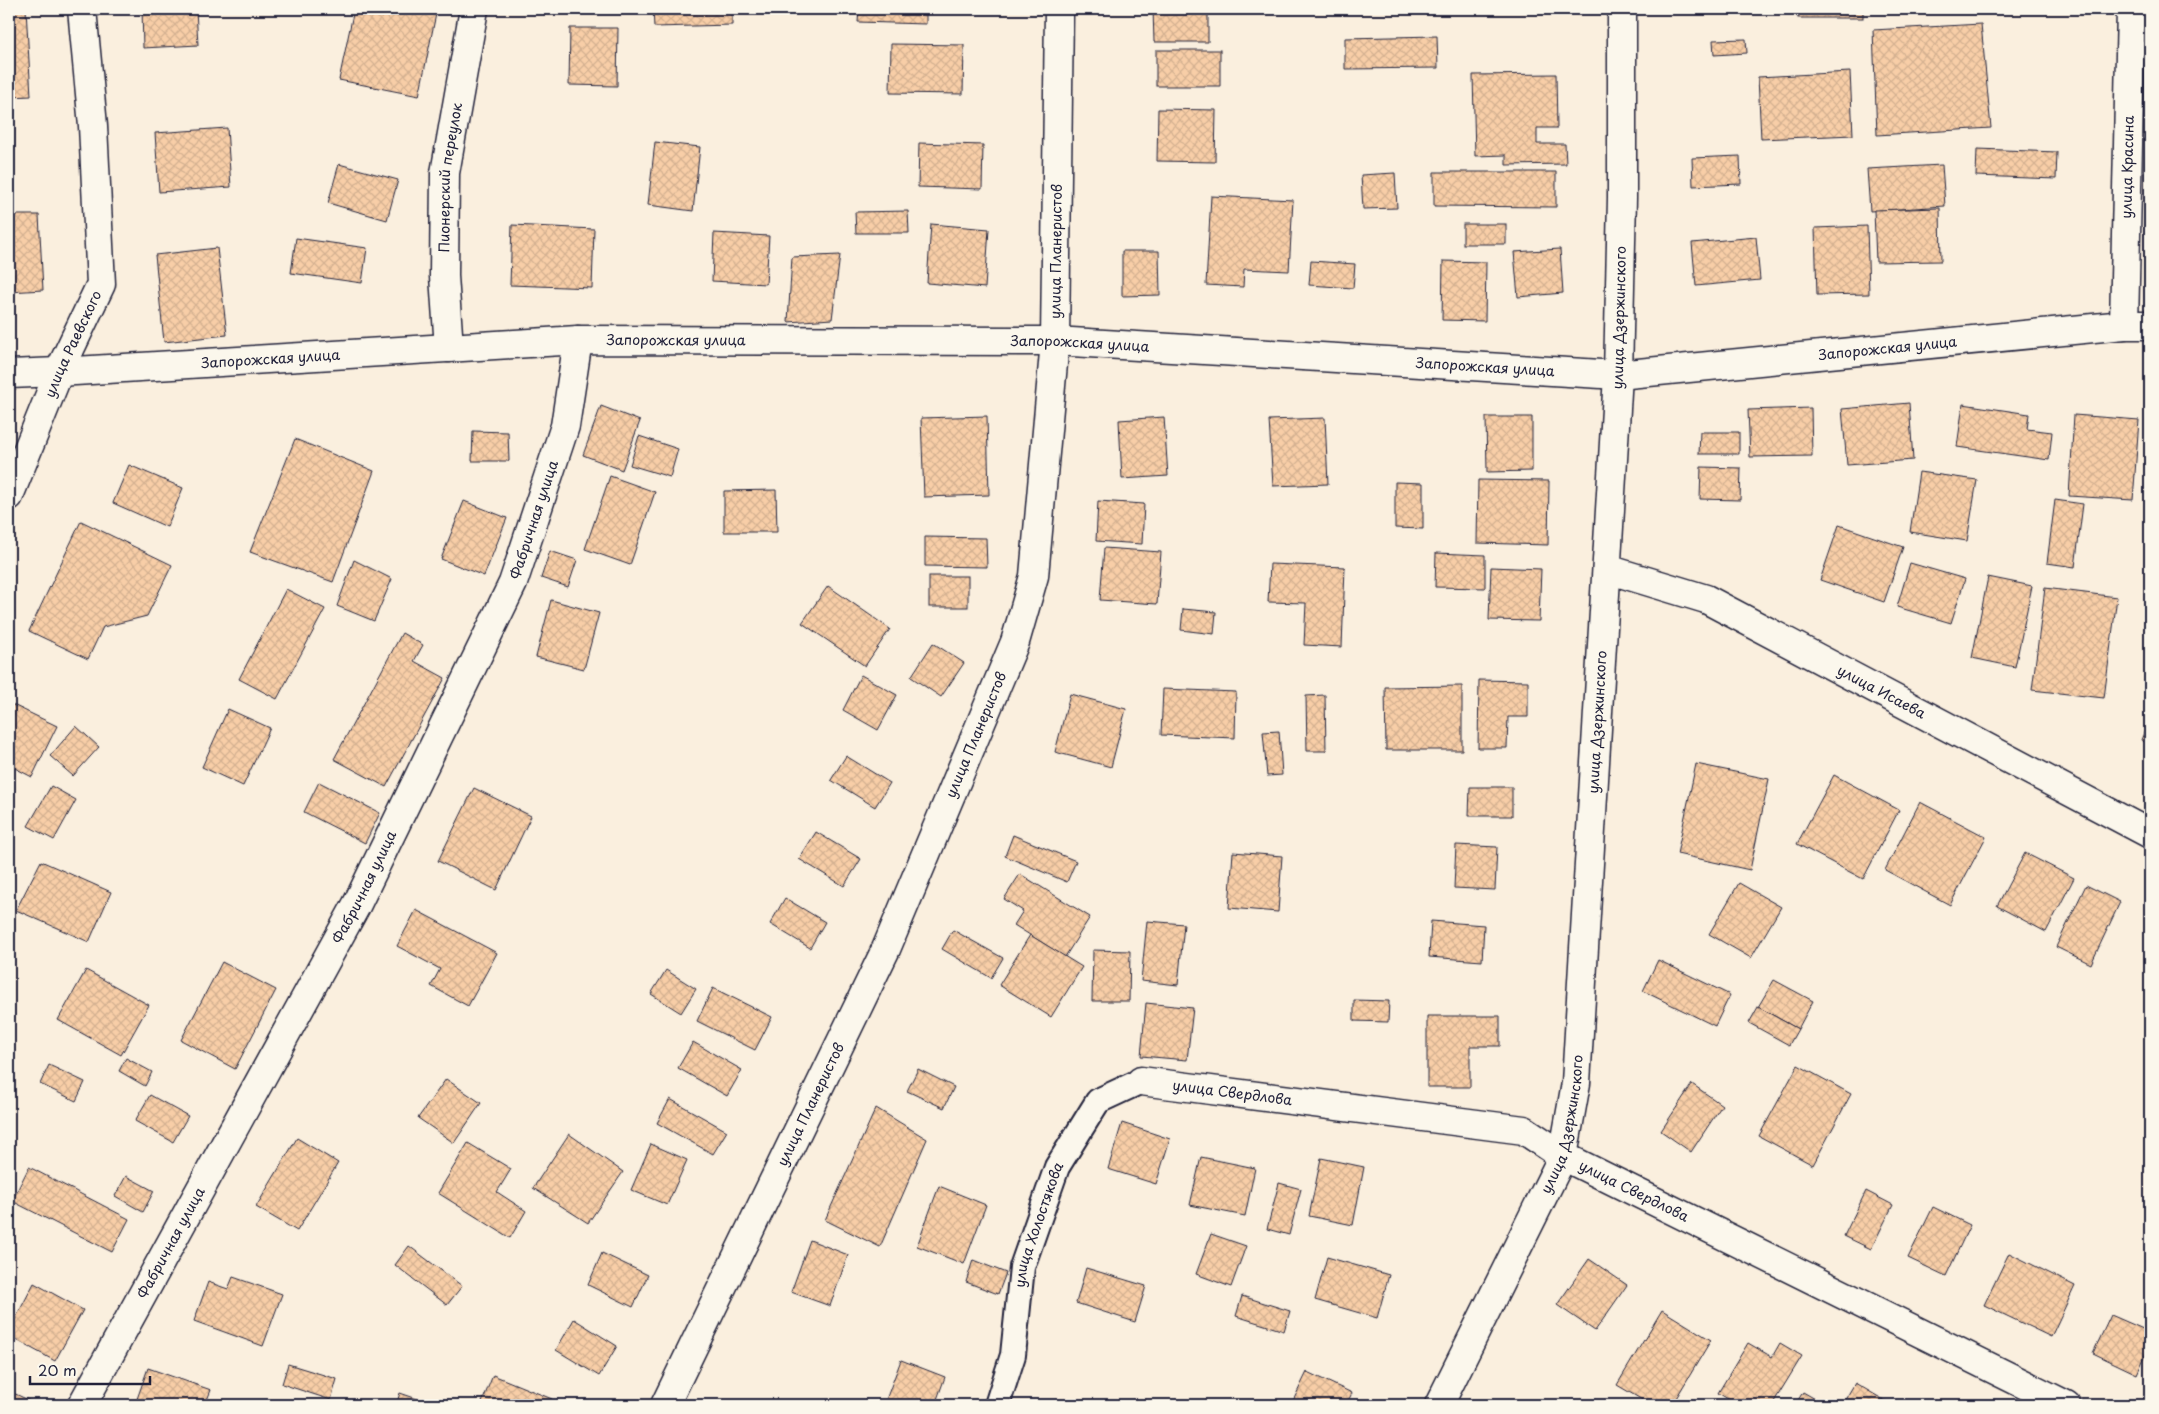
<svg xmlns="http://www.w3.org/2000/svg" width="2159" height="1414" font-family="'Playpen Sans',sans-serif">
<defs>
<pattern id="building-cross-hatch" width="8" height="8" patternUnits="userSpaceOnUse" patternTransform="scale(1.25)"><rect width="8" height="8" fill="#f8cea7"/><path d="M0 0l8 8M0 8l8-8" fill="none" stroke="#d4b191"/></pattern>
</defs>
<rect width="100%" height="100%" fill="#faefde"/>
<filter id="ink" filterUnits="userSpaceOnUse"><feTurbulence type="fractalNoise" baseFrequency=".02" numOctaves="2"/><feDisplacementMap in="SourceGraphic" scale="10" xChannelSelector="R" yChannelSelector="G"/><feConvolveMatrix kernelMatrix="1 2 1 2 8 2 1 2 1" color-interpolation-filters="sRGB"/></filter>
<g filter="url(#ink)">
<g fill="url(#building-cross-hatch)" stroke="#22223b">
<path d="M9 9H26L31 96 9 97Z"/>
<path d="M142 9H196L198 45 143 48Z"/>
<path d="M354 9H437L419 96 339 80Z"/>
<path d="M653 9H732V25L654 27Z"/>
<path d="M859 9H926V24L858 22Z"/>
<path d="M1153 9H1208V42H1154Z"/>
<rect x="1798" y="9" width="65" height="9"/>
<path d="M2002 9H2067V11Z"/>
<path d="M1981 24 1991 128 1877 135 1873 30Z"/>
<path d="M570 28H618L617 86 569 85Z"/>
<path d="M1437 36 1438 68 1345 69V38Z"/>
<path d="M1746 39 1747 53 1714 55 1713 40Z"/>
<path d="M891 44 964 45 963 94 890 93Z"/>
<rect x="1156" y="50" width="64" height="36"/>
<path d="M1850 72 1853 135 1761 139 1758 77Z"/>
<path d="M1556 74 1557 128H1537V144H1565L1566 164 1506 165V155L1475 156 1473 75Z"/>
<path d="M1158 109 1216 110 1215 162 1157 161Z"/>
<path d="M227 128 231 187 159 192 155 133Z"/>
<path d="M655 142 700 147 693 211 648 205Z"/>
<path d="M919 143 983 145 982 189 918 187Z"/>
<path d="M1977 149 2057 152 2056 179 1976 176Z"/>
<path d="M1740 156 1741 184 1693 186 1692 158Z"/>
<path d="M339 164 398 180 387 220 328 203Z"/>
<path d="M1942 165 1945 206 1870 211 1867 169Z"/>
<path d="M1434 172H1556V207L1434 206Z"/>
<path d="M1395 173 1397 208 1363 209 1361 175Z"/>
<path d="M1211 196 1293 200 1289 271 1244 269 1243 287 1206 285Z"/>
<path d="M1940 208 1941 261 1876 262 1874 210Z"/>
<path d="M908 211 909 233H856L855 212Z"/>
<path d="M9 215H39L43 290 9 292Z"/>
<path d="M931 224 989 229 985 288 927 283Z"/>
<rect x="1463" y="224" width="43" height="20"/>
<path d="M512 225 594 229 592 288 510 285Z"/>
<path d="M1867 226 1869 294 1817 295 1815 228Z"/>
<path d="M714 233 769 236 766 284 712 281Z"/>
<path d="M1756 237 1760 280 1696 286 1692 243Z"/>
<path d="M296 238 367 248 362 283 291 273Z"/>
<path d="M217 248 227 335 164 342 155 255Z"/>
<path d="M1560 249 1563 293 1518 297 1514 252Z"/>
<path d="M1122 251H1159L1160 295 1122 296Z"/>
<path d="M840 255 832 319 788 322 792 257Z"/>
<path d="M1311 261 1355 264 1353 288 1309 285Z"/>
<path d="M1443 261 1486 262 1485 321 1442 320Z"/>
<path d="M1909 403 1913 460 1847 465 1842 409Z"/>
<path d="M1963 404 2029 414 2027 429 2052 432 2049 460 1957 447Z"/>
<path d="M601 406 640 421 622 470 583 455Z"/>
<path d="M1811 408 1812 456 1750 457 1748 410Z"/>
<path d="M2074 415 2139 420 2133 500 2069 496Z"/>
<path d="M987 416 989 495 924 497 921 418Z"/>
<path d="M1164 417 1168 476 1122 479 1119 420Z"/>
<path d="M1486 417H1532V471L1487 472Z"/>
<path d="M1325 418 1328 484 1273 486 1269 420Z"/>
<path d="M473 431 508 432 509 461H472Z"/>
<path d="M1700 432H1739V454H1699Z"/>
<path d="M639 436 678 449 670 477 630 465Z"/>
<path d="M295 439 374 471 333 582 250 552Z"/>
<path d="M129 465 183 488 167 527 113 503Z"/>
<path d="M1701 467 1741 468 1740 500 1700 499Z"/>
<path d="M1919 472 1977 480 1967 541 1910 532Z"/>
<path d="M610 476 655 492 630 565 585 549Z"/>
<path d="M1478 480 1549 481 1548 545 1477 543Z"/>
<path d="M1395 482 1423 483V529L1395 528Z"/>
<path d="M776 490 777 532H724V491Z"/>
<path d="M2055 500 2083 504 2075 567 2047 563Z"/>
<path d="M464 501 507 518 484 576 441 559Z"/>
<path d="M1098 501 1144 504 1142 544 1096 541Z"/>
<path d="M81 521 172 565 147 616 103 627 88 659 29 631Z"/>
<path d="M1839 525 1903 547 1884 602 1820 580Z"/>
<path d="M925 537 986 538 987 567 925 566Z"/>
<path d="M1104 548 1161 552 1157 604 1100 600Z"/>
<path d="M550 551 577 560 568 587 541 578Z"/>
<path d="M1436 553 1485 555V588L1435 587Z"/>
<path d="M354 560 392 579 374 621 337 606Z"/>
<path d="M1910 563 1965 579 1951 623 1897 607Z"/>
<path d="M1270 564 1345 567 1342 647 1304 645 1306 603 1268 602Z"/>
<path d="M1491 567 1541 569 1539 621 1489 620Z"/>
<rect x="929" y="576" width="39" height="31"/>
<path d="M1988 577 2032 586 2015 667 1972 658Z"/>
<path d="M828 586 890 629 865 666 802 623Z"/>
<path d="M2045 588 2117 597 2104 698 2032 690Z"/>
<path d="M286 589 325 609 277 699 239 679Z"/>
<path d="M551 600 599 613 584 669 536 657Z"/>
<path d="M1183 609 1216 612 1214 634 1181 630Z"/>
<path d="M402 633 423 645 414 661 445 678 386 787 334 759Z"/>
<path d="M933 643 964 663 941 697 911 677Z"/>
<path d="M861 675 897 695 878 730 843 710Z"/>
<path d="M1479 680 1528 681V717H1508L1507 748H1478Z"/>
<path d="M1462 686V750H1386L1385 687Z"/>
<path d="M1163 689 1236 692 1235 738 1161 735Z"/>
<path d="M1070 694 1126 709 1111 767 1055 752Z"/>
<path d="M1325 695 1326 751H1307L1306 696Z"/>
<path d="M9 703 57 726 32 777 9 765Z"/>
<path d="M228 709 270 728 243 786 202 767Z"/>
<path d="M2150 718V745L2141 740Z"/>
<path d="M76 726 99 747 73 776 50 756Z"/>
<path d="M1279 731 1282 775 1267 776 1263 732Z"/>
<path d="M846 756 890 783 875 807 831 780Z"/>
<path d="M1696 764 1769 779 1750 870 1677 854Z"/>
<path d="M1834 775 1899 810 1863 879 1797 844Z"/>
<path d="M319 782 380 813 365 843 304 812Z"/>
<path d="M51 786 76 800 54 840 28 826Z"/>
<path d="M1470 787H1512V816H1469Z"/>
<path d="M474 788 531 816 496 890 438 861Z"/>
<path d="M1920 802 1986 837 1950 905 1885 870Z"/>
<path d="M816 832 861 859 844 886 799 859Z"/>
<path d="M1013 835 1076 861 1067 882 1005 856Z"/>
<path d="M1456 845 1497 847 1495 890 1454 888Z"/>
<path d="M1233 852 1282 856 1278 912 1229 908Z"/>
<path d="M2025 853 2074 878 2046 932 1997 906Z"/>
<path d="M41 861 111 892 89 942 16 910Z"/>
<path d="M1020 874 1090 917 1065 957 1014 925 1023 911 1004 899Z"/>
<path d="M1739 883 1781 907 1751 958 1709 934Z"/>
<path d="M2086 885 2120 902 2091 964 2056 947Z"/>
<path d="M785 898 825 922 810 948 770 924Z"/>
<path d="M416 910 497 953 468 1006 431 986 440 969 397 946Z"/>
<path d="M1147 921 1184 924 1178 985 1141 981Z"/>
<path d="M1431 921 1484 925 1482 961 1429 957Z"/>
<path d="M953 930 1003 958 991 978 942 949Z"/>
<path d="M1030 935 1082 967 1051 1017 999 985Z"/>
<path d="M1093 950 1130 951 1129 1001H1092Z"/>
<path d="M1658 960 1730 995 1715 1026 1643 991Z"/>
<path d="M222 962 276 990 235 1069 181 1040Z"/>
<path d="M86 970 149 1005 121 1055 58 1020Z"/>
<path d="M666 970 696 989 681 1013 651 994Z"/>
<path d="M1774 980 1813 1001 1798 1029 1758 1007Z"/>
<path d="M713 988 772 1017 755 1050 697 1021Z"/>
<path d="M1354 1000 1389 1001 1388 1022 1354 1021Z"/>
<path d="M1146 1003 1193 1008 1187 1060 1141 1056Z"/>
<path d="M1758 1007 1798 1029 1789 1045 1749 1023Z"/>
<path d="M1427 1016H1500V1046H1470V1087H1427Z"/>
<path d="M693 1042 742 1070 727 1096 678 1068Z"/>
<path d="M126 1058 152 1072 145 1086 119 1071Z"/>
<path d="M49 1065 85 1082 76 1101 40 1084Z"/>
<path d="M1798 1065 1851 1094 1813 1165 1759 1136Z"/>
<path d="M918 1069 954 1087 944 1108 907 1091Z"/>
<path d="M446 1079 481 1103 454 1143 418 1118Z"/>
<path d="M1692 1084 1722 1105 1691 1152 1661 1131Z"/>
<path d="M150 1095 188 1116 173 1142 135 1121Z"/>
<path d="M670 1099 727 1131 713 1154 657 1123Z"/>
<path d="M876 1108 927 1139 880 1247 825 1220Z"/>
<path d="M1122 1123 1170 1139 1156 1184 1108 1169Z"/>
<path d="M569 1134 623 1172 588 1223 533 1188Z"/>
<path d="M297 1138 338 1163 297 1231 256 1207Z"/>
<path d="M468 1143 511 1169 497 1192 526 1211 510 1238 438 1193Z"/>
<path d="M651 1144 687 1160 667 1205 631 1190Z"/>
<path d="M1201 1157 1255 1168 1245 1216 1190 1205Z"/>
<path d="M1321 1158 1364 1167 1353 1225 1309 1216Z"/>
<path d="M29 1167 129 1219 112 1252 12 1201Z"/>
<path d="M126 1176 154 1191 143 1212 115 1196Z"/>
<path d="M1279 1183 1301 1189 1289 1235 1267 1229Z"/>
<path d="M939 1186 986 1205 964 1264 917 1246Z"/>
<path d="M1866 1191 1893 1205 1871 1249 1844 1236Z"/>
<path d="M1933 1207 1970 1225 1946 1276 1908 1258Z"/>
<path d="M1211 1234 1246 1246 1231 1287 1196 1274Z"/>
<path d="M810 1240 848 1255 830 1306 791 1292Z"/>
<path d="M409 1246 462 1286 447 1305 395 1265Z"/>
<path d="M602 1253 648 1275 633 1307 588 1285Z"/>
<path d="M2009 1253 2075 1286 2051 1337 1984 1305Z"/>
<path d="M1327 1257 1389 1275 1377 1318 1315 1300Z"/>
<path d="M1589 1259 1627 1285 1595 1331 1557 1305Z"/>
<path d="M973 1260 1006 1273 998 1294 966 1282Z"/>
<path d="M1086 1268 1146 1286 1135 1322 1076 1303Z"/>
<path d="M233 1277 282 1294 263 1346 194 1321 208 1282 228 1289Z"/>
<path d="M34 1283 83 1310 55 1361 9 1336V1331Z"/>
<path d="M1242 1296 1290 1311 1284 1331 1236 1316Z"/>
<path d="M1662 1310 1711 1340 1672 1405H1651L1617 1385Z"/>
<path d="M2111 1315 2150 1332V1345L2137 1374 2093 1353Z"/>
<path d="M574 1319 617 1346 599 1376 556 1350Z"/>
<path d="M1748 1343 1772 1357 1780 1343 1802 1356 1772 1405H1738L1718 1393Z"/>
<path d="M901 1360 945 1377 935 1405H884Z"/>
<path d="M288 1364 337 1379 331 1400 282 1384Z"/>
<path d="M148 1368 211 1390 205 1405H154L137 1399Z"/>
<path d="M1307 1372 1352 1393 1346 1405H1291Z"/>
<path d="M493 1375 552 1399 550 1405H481Z"/>
<path d="M1855 1383 1889 1403 1888 1405H1842Z"/>
<path d="M9 1391 39 1405H9Z"/>
<path d="M1803 1392 1824 1404 1795 1405Z"/>
<path d="M400 1393 435 1405H396Z"/>
</g>
<g fill="none" stroke-linecap="round" stroke-linejoin="round">
<defs>
<g id="lane">
<path id="s1" d="M997 1405 1013 1355 1022 1267 1057 1167 1098 1101 1141 1081"/>
</g>
<g id="street">
<path id="s2" d="M2124 325 2131 9"/>
<path id="s3" d="M449 348 444 276 445 173 474 9"/>
<path id="s4" d="M9 374 59 372 578 340 1055 341 1618 375 2124 325H2150"/>
<path id="s5" d="M9 496 59 372 101 284 93 126 82 9"/>
<path id="s6" d="M1607 569 1706 599 2150 834"/>
<path id="s7" d="M1141 1081 1524 1130 1563 1156 2066 1405"/>
<path id="s8" d="M82 1405 357 904 513 583 565 426 578 340"/>
<path id="s9" d="M665 1405 886 949 1015 642 1034 576 1055 341 1059 9"/>
</g>
<g id="secondary">
<path id="s10" d="M1439 1405 1563 1156 1576 1083 1618 375 1622 198V9"/>
</g>
</defs>
<use href="#lane" stroke="#22223b" stroke-width="28"/>
<use href="#street" stroke="#22223b" stroke-width="31"/>
<use href="#secondary" stroke="#22223b" stroke-width="31"/>
<use href="#lane" stroke="#fbf7ec" stroke-width="24"/>
<use href="#street" stroke="#fbf7ec" stroke-width="28"/>
<use href="#secondary" stroke="#fbf7ec" stroke-width="28"/>
</g>
</g>
<g text-anchor="middle" stroke-width="5" stroke-linejoin="round" paint-order="stroke">
<g font-size="14" fill="#22223b" stroke="#fbf7ec">
<text dy="5" stroke="none"><textPath href="#s2" startOffset="158">улица Красина</textPath></text>
<text dy="5" stroke="none"><textPath href="#s3" startOffset="171">Пионерский переулок</textPath></text>
<text dy="5" stroke="none"><textPath href="#s9" startOffset="1234">улица Планеристов</textPath></text>
<text dy="5" stroke="none"><textPath href="#s10" startOffset="1119">улица Дзержинского</textPath></text>
<text dy="5" stroke="none"><textPath href="#s4" startOffset="668">Запорожская улица</textPath></text>
<text dy="5" stroke="none"><textPath href="#s5" startOffset="165">улица Раевского</textPath></text>
<text dy="5" stroke="none"><textPath href="#s4" startOffset="1072">Запорожская улица</textPath></text>
<text dy="5" stroke="none"><textPath href="#s4" startOffset="1882">Запорожская улица</textPath></text>
<text dy="5" stroke="none"><textPath href="#s4" startOffset="262">Запорожская улица</textPath></text>
<text dy="5" stroke="none"><textPath href="#s4" startOffset="1478">Запорожская улица</textPath></text>
<text dy="5" stroke="none"><textPath href="#s8" startOffset="995">Фабричная улица</textPath></text>
<text dy="5" stroke="none"><textPath href="#s6" startOffset="302">улица Исаева</textPath></text>
<text dy="5" stroke="none"><textPath href="#s10" startOffset="714">улица Дзержинского</textPath></text>
<text dy="5" stroke="none"><textPath href="#s9" startOffset="739">улица Планеристов</textPath></text>
<text dy="5" stroke="none"><textPath href="#s8" startOffset="590">Фабричная улица</textPath></text>
<text dy="5" stroke="none"><textPath href="#s7" startOffset="92">улица Свердлова</textPath></text>
<text dy="5" stroke="none"><textPath href="#s9" startOffset="334">улица Планеристов</textPath></text>
<text dy="5" stroke="none"><textPath href="#s10" startOffset="309">улица Дзержинского</textPath></text>
<text dy="5" stroke="none"><textPath href="#s7" startOffset="512">улица Свердлова</textPath></text>
<text dy="5" stroke="none"><textPath href="#s1" startOffset="186">улица Холостякова</textPath></text>
<text dy="5" stroke="none"><textPath href="#s8" startOffset="185">Фабричная улица</textPath></text>
</g>
</g>
<rect width="2159" height="1414" fill="none" stroke="#fbf7ec" stroke-width="30"/>
<rect x="15" y="15" width="2129" height="1384" fill="none" stroke="#22223b" stroke-width="2" filter="url(#ink)"/>
<path d="M30 1376v8h120v-8" fill="none" stroke="#22223b" stroke-width="2.5"/>
<text x="38" y="1376" font-size="15" fill="#22223b" stroke="#fbf7ec" stroke-width="4" paint-order="stroke">20 m</text>
</svg>
